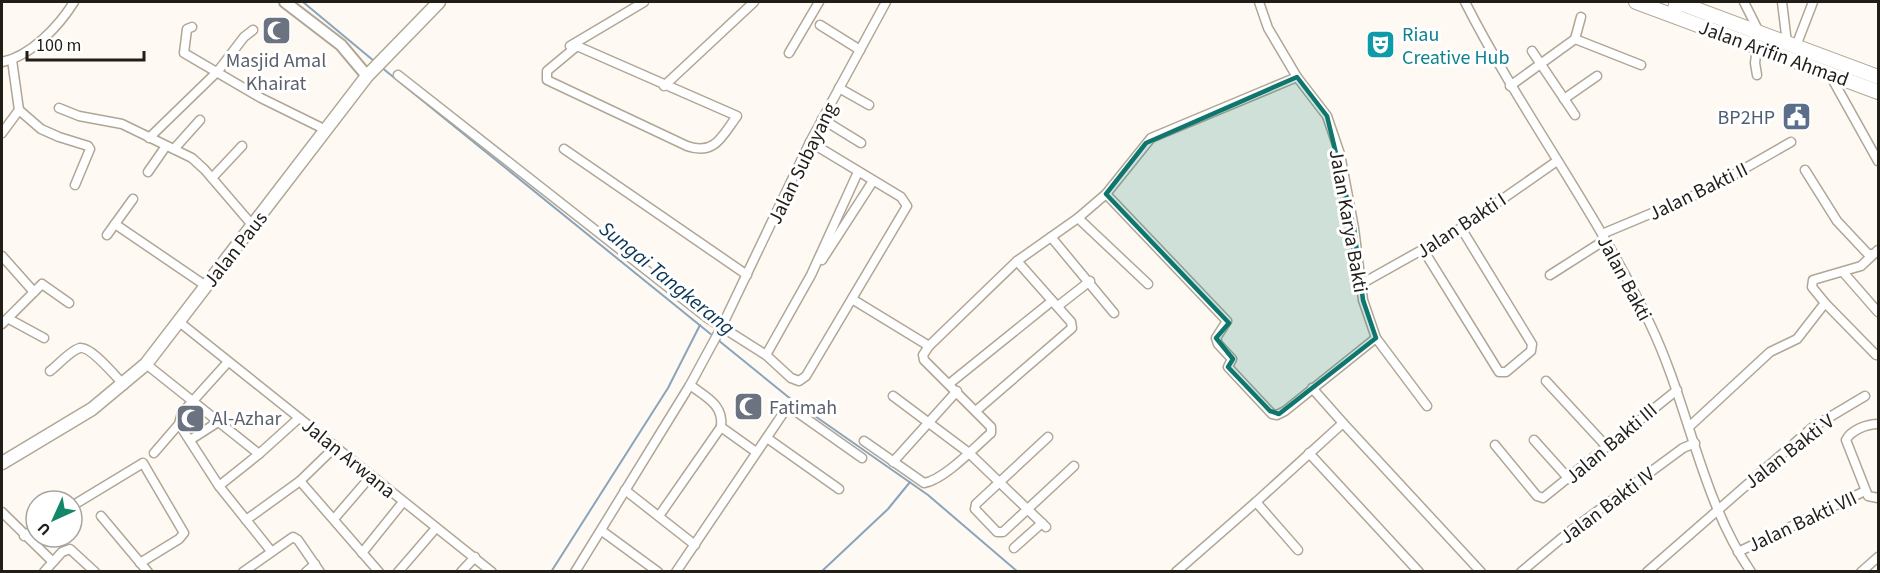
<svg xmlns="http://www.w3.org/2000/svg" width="1880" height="573" font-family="'Source Sans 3',sans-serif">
<rect width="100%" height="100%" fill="#fefaf3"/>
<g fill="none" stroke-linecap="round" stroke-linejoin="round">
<g stroke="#8aa4bb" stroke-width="2">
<path d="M303 2 374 61"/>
<path d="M381 67 792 400 928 495 1018 572"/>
<path d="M551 572 668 388 700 325"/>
<path d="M821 572 888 509 910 482"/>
</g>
<defs>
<g id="minor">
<path d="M1259 2 1268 28 1297 77 1327 116 1340 154 1354 228 1363 300 1376 338 1427 406"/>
<path d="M1465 2C1521 112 1597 212 1650 324 1689 405 1700 497 1751 572"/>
<path d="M1744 2 1759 32"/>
<path d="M1782 2 1787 43"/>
<path d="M820 25 860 50"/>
<path d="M192 27 187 29 184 53 261 98 326 130"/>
<path d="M1575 39 1581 17"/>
<path d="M570 46 644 2"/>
<path d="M577 46 737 116C722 136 715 156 687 146L547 80V71Z"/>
<path d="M1796 46 1813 2"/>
<path d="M1532 51 1575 115"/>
<path d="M789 53 819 2"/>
<path d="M12 60 19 110"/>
<path d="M2 62C31 56 59 26 74 2"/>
<path d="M398 75 706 317 766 355 791 378 799 381 806 376 907 206 901 197 810 142"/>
<path d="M1757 75 1755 63 1757 47"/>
<path d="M1830 75 1878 161"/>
<path d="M664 86 754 2"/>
<path d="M1510 86 1575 39 1641 65"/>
<path d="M839 88 869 105"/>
<path d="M1564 99 1597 76"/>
<path d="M59 108 79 116 122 124 192 158 205 170 253 226"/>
<path d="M822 119 861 143"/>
<path d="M2 133 19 110 41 129 59 137 88 146 90 149 75 185"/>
<path d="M149 138 218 71 244 37 253 30"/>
<path d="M174 149 200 120"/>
<path d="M564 149 747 275"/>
<path d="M1805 170 1837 221 1868 254H1872"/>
<path d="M148 172 166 146"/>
<path d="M212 178 242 146"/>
<path d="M1106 194 1227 321 1216 338 1218 344 1232 359 1228 367 1272 414 1277 415 1285 411 1376 338"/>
<path d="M1078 218 1148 284"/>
<path d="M115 224 206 286"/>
<path d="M1602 234 1707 190 1791 142"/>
<path d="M107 235 133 199"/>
<path d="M1051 237 1114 313"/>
<path d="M1424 251 1499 372H1506L1531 351 1532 344 1461 228"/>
<path d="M2 256 34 292"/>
<path d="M822 260 873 181"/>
<path d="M1843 272 1878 312"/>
<path d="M1550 275 1605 240"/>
<path d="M1361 284 1461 228 1557 161"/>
<path d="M852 299 929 346"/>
<path d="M1825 303 1876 355"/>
<path d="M1058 306 1090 281"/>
<path d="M9 319 44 338"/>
<path d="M178 321 492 572"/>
<path d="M2 324 42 284 69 303"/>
<path d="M766 355 811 275 858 172"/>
<path d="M228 362 182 413 179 424 219 486 271 551"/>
<path d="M146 364 259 454 219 486"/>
<path d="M50 371C58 365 71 350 80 348 91 346 116 377 124 385"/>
<path d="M1546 381 1607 447"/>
<path d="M949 384 1052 301"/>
<path d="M690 385C706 397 724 405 721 427L756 452"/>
<path d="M893 396 969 453 1046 527"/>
<path d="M977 410 1072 328 1071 322 1017 261"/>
<path d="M1343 423 1481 572"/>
<path d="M1878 424C1867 424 1851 430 1846 440L1868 496 1878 498"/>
<path d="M1690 426 1770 352 1797 339 1825 303 1812 287 1813 280 1861 266 1878 250"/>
<path d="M1048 437 976 504 975 509 997 532H1003L1074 466"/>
<path d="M767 438 839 489"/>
<path d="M190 440 218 422"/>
<path d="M1534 440 1569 479"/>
<path d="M864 441 924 483C944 480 976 446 991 433V427L924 360 923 355 929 346 1017 261 1078 218 1106 194 1151 138 1297 77"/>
<path d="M1495 445 1537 496 1543 498 1677 390"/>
<path d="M154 453 179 424"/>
<path d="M1309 453 1419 572"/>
<path d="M259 454 299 418"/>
<path d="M893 462 957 391"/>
<path d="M300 481 379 572"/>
<path d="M625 490 695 545"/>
<path d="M72 506 143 463 184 533 179 539 140 563"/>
<path d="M2 512 53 562"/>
<path d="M101 516 148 572"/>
<path d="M659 516 721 427"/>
<path d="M334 519 371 476"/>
<path d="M246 520 300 481 335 447"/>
<path d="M602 531 658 572"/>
<path d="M24 536 36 528"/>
<path d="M1014 548 1042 523"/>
<path d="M1298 550 1256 502 1343 423 1312 388"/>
<path d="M1738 552 1865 491"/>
<path d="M362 553 403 502"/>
<path d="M44 572 62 552 70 549 95 572"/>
<path d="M243 572 293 537 298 540 320 572"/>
<path d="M306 572 315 564"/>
<path d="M398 572 436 528"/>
<path d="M461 572 475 557"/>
<path d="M575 572 690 385 722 326 810 142 886 2"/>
<path d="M676 572 786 409 794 410 862 458"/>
<path d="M1176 572 1256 502"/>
<path d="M1521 572 1569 532 1683 448 1695 443"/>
<path d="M1647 572 1813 427 1865 396"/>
<path d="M1861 572 1878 557"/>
</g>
<path id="tertiary" d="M285 2 341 45 367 76"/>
<path id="secondary" d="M2 463 92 409 146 364 367 76 439 2"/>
<g id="primary">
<path d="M1636 2 1878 92"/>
<path d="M1673 15 1677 2 1878 77"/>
</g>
</defs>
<use href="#minor" stroke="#b0a696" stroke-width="11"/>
<use href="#tertiary" stroke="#b0a696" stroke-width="14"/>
<use href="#secondary" stroke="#b0a696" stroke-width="15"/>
<use href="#primary" stroke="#b0a696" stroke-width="16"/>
<use href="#minor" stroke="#fff" stroke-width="8"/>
<use href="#tertiary" stroke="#fff" stroke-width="10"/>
<use href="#secondary" stroke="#fff" stroke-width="12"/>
<use href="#primary" stroke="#fff" stroke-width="14"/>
</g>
<path fill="#0f766e" fill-opacity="0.2" stroke="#0f766e" stroke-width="4.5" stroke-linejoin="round" d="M1297 77 1327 116 1354 228 1363 300 1376 338 1279 414 1270 411 1228 367 1233 359 1216 338 1229 323 1106 194 1146 143Z"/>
<defs>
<symbol id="mosque-square" viewBox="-11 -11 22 22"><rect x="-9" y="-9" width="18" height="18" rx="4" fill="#6b7280" stroke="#fff"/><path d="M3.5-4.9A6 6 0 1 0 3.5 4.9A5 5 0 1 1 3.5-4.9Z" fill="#fff"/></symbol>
<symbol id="theatre-square" viewBox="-11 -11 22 22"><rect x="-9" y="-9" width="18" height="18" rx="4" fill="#0f9aa8" stroke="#fff"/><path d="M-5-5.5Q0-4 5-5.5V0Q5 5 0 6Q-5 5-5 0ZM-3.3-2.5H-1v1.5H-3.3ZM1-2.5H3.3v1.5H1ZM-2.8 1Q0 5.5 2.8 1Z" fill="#fff"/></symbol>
<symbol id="civic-square" viewBox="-11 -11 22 22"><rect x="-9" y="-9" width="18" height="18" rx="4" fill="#5c6f8a" stroke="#fff"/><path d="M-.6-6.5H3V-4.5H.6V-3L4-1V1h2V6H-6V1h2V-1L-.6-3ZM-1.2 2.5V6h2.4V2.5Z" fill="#fff"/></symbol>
</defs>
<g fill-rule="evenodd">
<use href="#mosque-square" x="260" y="14" width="33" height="33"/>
<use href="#theatre-square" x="1364" y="28" width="33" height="33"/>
<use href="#civic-square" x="1780" y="100" width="33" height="33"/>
<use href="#mosque-square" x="732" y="390" width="33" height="33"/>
<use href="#mosque-square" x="174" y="402" width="33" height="33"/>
</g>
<g text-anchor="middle" stroke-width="6" stroke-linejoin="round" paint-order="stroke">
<g font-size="20" fill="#0d838f" stroke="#fff" text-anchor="start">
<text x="1402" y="41">Riau<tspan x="1402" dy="23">Creative Hub</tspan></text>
</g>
<g font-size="20" fill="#211d17" stroke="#fff">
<text transform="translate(1774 53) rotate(20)" y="7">Jalan Arifin Ahmad</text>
<text transform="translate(802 163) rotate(-64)" y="7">Jalan Subayang</text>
<text transform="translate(1698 191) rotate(-26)" y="7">Jalan Bakti II</text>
<text transform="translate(1349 221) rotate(80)" y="7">Jalan Karya Bakti</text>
<text transform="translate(1461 225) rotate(-33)" y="7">Jalan Bakti I</text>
<text transform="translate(235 249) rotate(-52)" y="7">Jalan Paus</text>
<text transform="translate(1625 278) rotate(62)" y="7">Jalan Bakti</text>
<text transform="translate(1611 443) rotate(-40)" y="7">Jalan Bakti III</text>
<text transform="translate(1789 451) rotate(-38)" y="7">Jalan Bakti V</text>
<text transform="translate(349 458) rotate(39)" y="7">Jalan Arwana</text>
<text transform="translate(1607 505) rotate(-37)" y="7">Jalan Bakti IV</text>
<text transform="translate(1802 521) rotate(-25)" y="7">Jalan Bakti VII</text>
</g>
<g font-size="20" fill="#5b616d" stroke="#fff" text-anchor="start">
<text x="276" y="67" text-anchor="middle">Masjid Amal<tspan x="276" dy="23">Khairat</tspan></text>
<text x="769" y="414">Fatimah</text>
<text x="212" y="425">Al-Azhar</text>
</g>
<g font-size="20" fill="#4e5e75" stroke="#fff" text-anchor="end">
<text x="1775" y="124">BP2HP</text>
</g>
<g font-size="21" font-style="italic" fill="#093656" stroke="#fff">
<text transform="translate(667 278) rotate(39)" y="7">Sungai Tangkerang</text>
</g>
</g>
<rect width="1880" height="573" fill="none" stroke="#211d17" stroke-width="6"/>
<g transform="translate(54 519) rotate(225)"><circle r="28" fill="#ffffff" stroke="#a6a5a2" stroke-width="1.5"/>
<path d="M0-4.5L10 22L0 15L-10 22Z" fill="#108869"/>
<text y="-9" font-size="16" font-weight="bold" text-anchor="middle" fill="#211d17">U</text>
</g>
<path d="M27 51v9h117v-9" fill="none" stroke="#211d17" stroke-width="3"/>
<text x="36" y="51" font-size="18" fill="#211d17" stroke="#ffffff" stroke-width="4.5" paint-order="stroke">100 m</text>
</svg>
